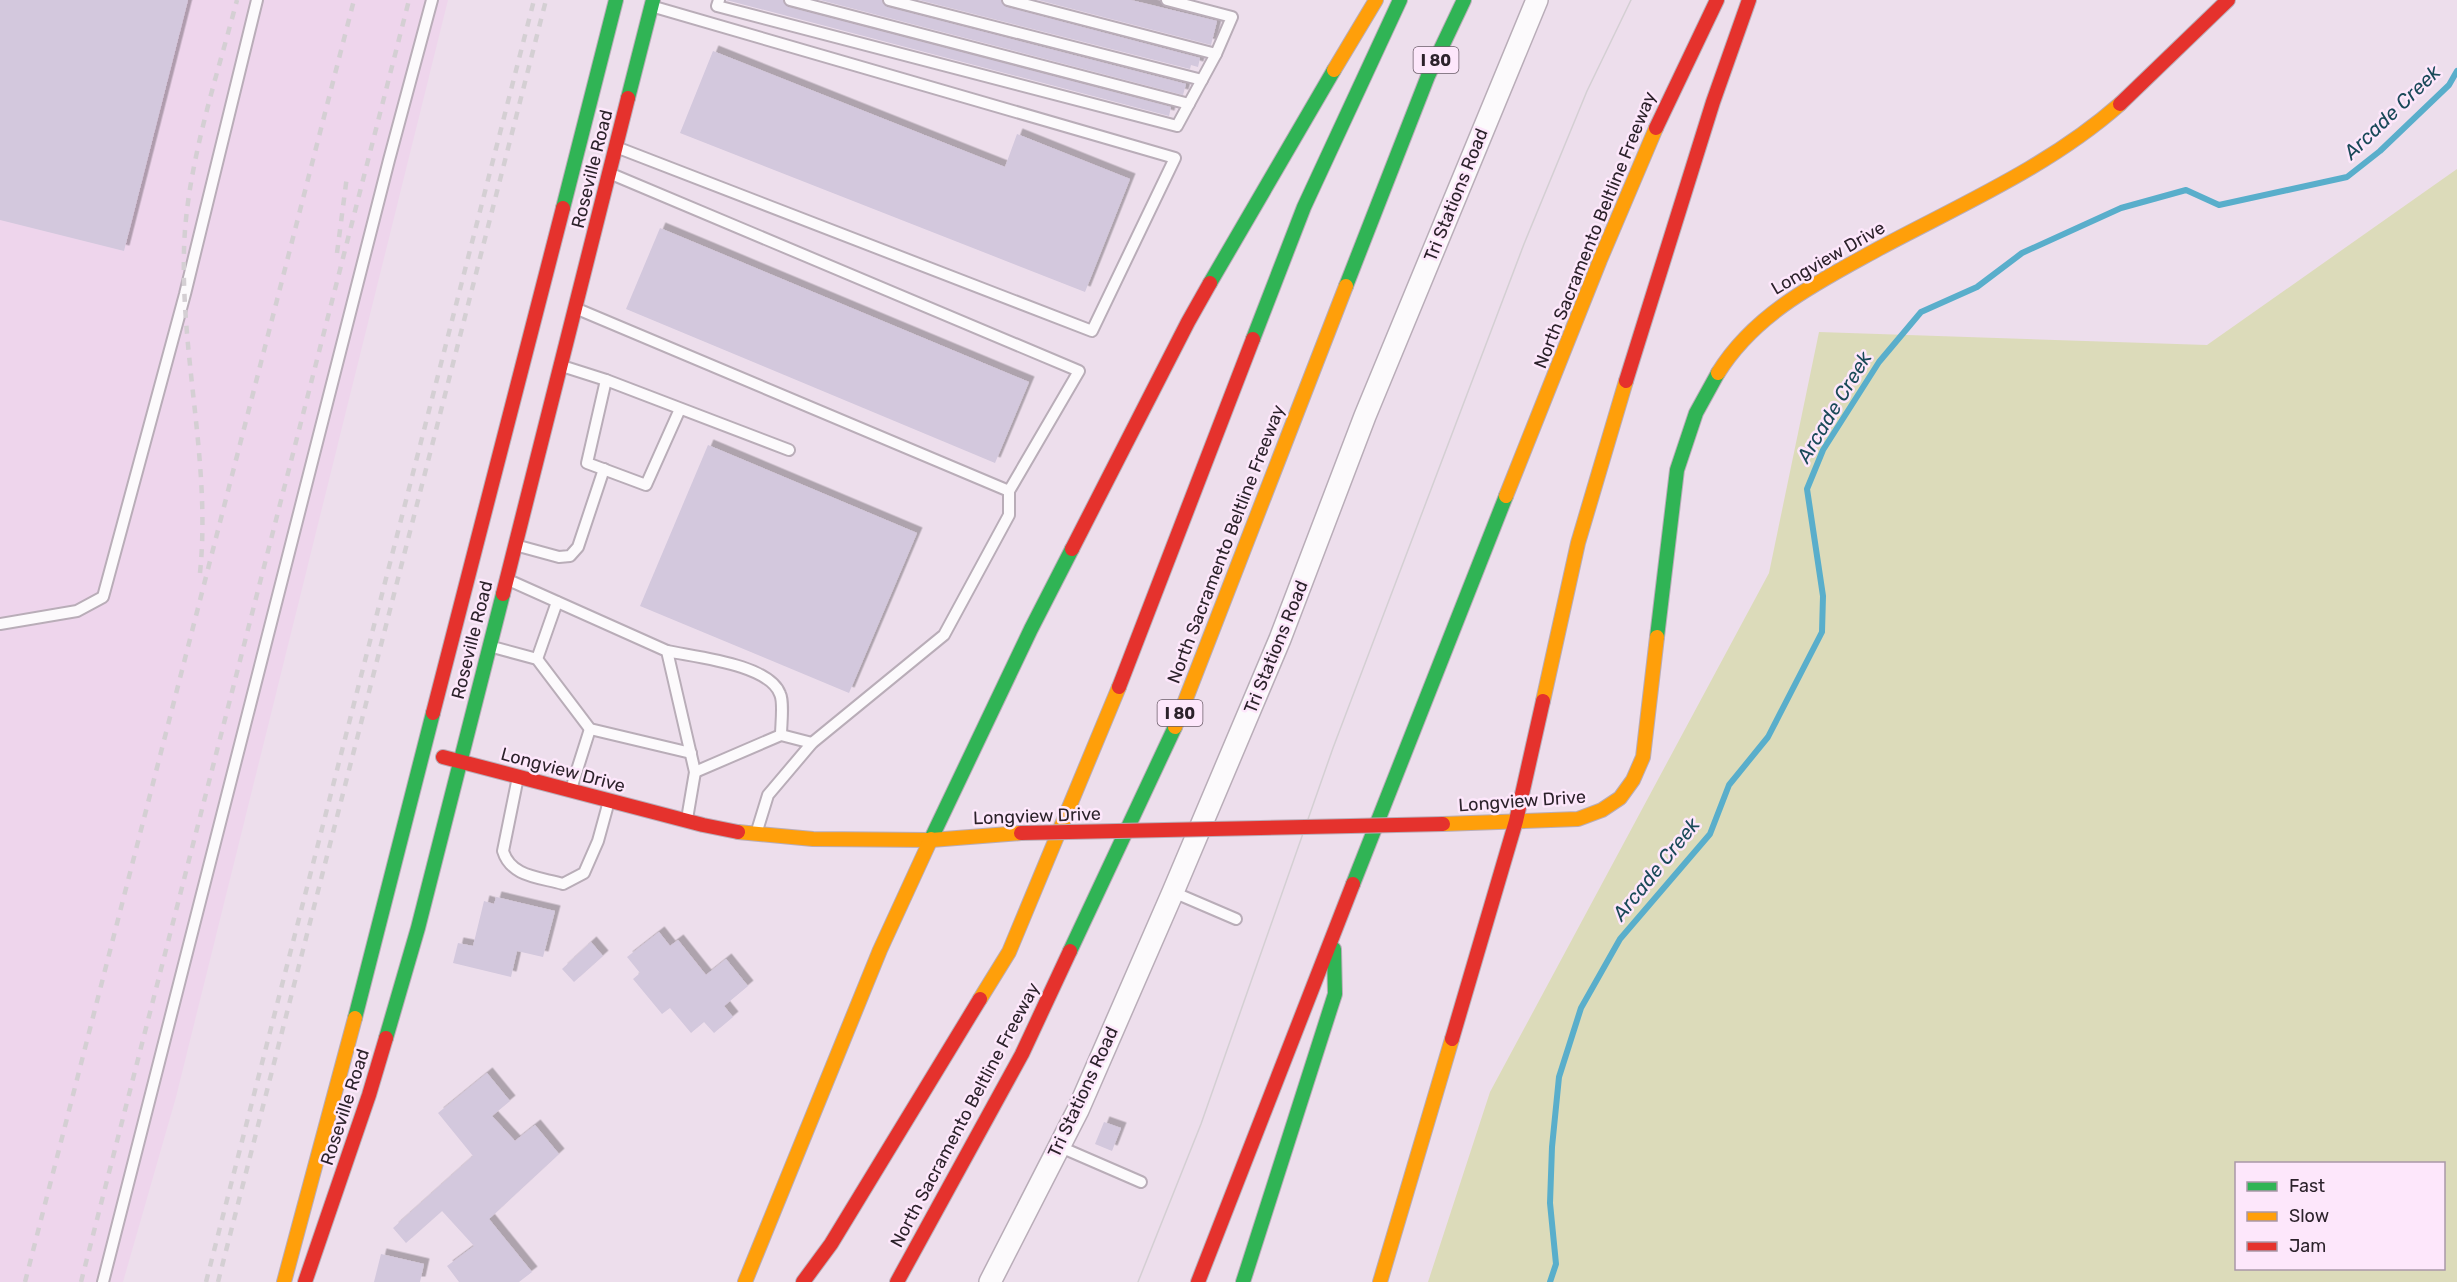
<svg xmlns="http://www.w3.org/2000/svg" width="2457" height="1282" font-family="Rubik,sans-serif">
<defs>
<filter id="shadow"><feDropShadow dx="5.5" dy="-5.5" stdDeviation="0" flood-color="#0004"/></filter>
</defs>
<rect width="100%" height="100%" fill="#eddeec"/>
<path fill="#eed5ec" d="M0 0H448L176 1097 123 1282H0Z"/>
<path fill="#dcdbba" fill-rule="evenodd" d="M2457 169V1282H1428L1490 1092 1769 573 1819 332 2207 345ZM2236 1164H2444V1268H2236Z"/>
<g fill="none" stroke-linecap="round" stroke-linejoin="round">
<path stroke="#59aecb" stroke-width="6" d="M1550 1282 1556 1264 1550 1203 1552 1147 1559 1077 1581 1008 1620 939 1710 834 1729 785 1768 737 1822 632 1823 596 1807 489 1823 450 1879 362 1921 312 1977 287 2022 253 2121 208 2186 190 2219 205 2347 177 2380 151 2449 85 2457 71"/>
</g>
<g fill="#d3c8dd" filter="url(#shadow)">
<path d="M0 0H188L124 251 0 220Z"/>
<path d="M726 0H783L788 7 1171 107 1169 116Z"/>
<path d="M820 0H882L887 7 1186 84 1183 95Z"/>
<path d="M919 0H1001L1006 7 1200 58 1198 67 1191 65 1190 69Z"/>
<path d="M1038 0H1131L1217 21 1211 45Z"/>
<path d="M713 51 1005 167 1017 134 1130 179 1085 292 680 133Z"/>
<path d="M660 228 1029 382 995 463 626 309Z"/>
<path d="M708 445 917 533 849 693 640 606Z"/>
<path d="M496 897 555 911 543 957 517 951 511 977 453 963 458 943 473 946 484 901 494 904Z"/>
<path d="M659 932 670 946 678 940 706 975 726 959 748 986 724 1006 733 1017 714 1033 704 1022 691 1033 670 1008 662 1014 633 979 640 973 627 957Z"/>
<path d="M591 942 603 956 574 982 562 969Z"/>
<path d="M487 1073 510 1101 492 1116 515 1141 535 1125 559 1154 489 1219 532 1272 519 1282H459L447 1266 474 1246 442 1211 406 1243 393 1228 473 1156 438 1113Z"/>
<path d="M1104 1122 1121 1128 1112 1151 1095 1144Z"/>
<path d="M381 1254 424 1264 420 1282H374Z"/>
</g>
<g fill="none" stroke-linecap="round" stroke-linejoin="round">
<defs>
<g id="lane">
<path d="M719 0 717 6 1177 126 1216 54 1232 17 1167 0"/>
<path d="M790 0 1189 104"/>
<path d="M889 0 1202 80"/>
<path d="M1008 0 1216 54"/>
<path d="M616 147 1092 331 1175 158 651 6"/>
<path d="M575 308 1009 491 1079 371 609 173"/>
<path d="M562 366 606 380 789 450"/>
<path d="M606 380 587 463 646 485 680 409"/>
<path d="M515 545 559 557 570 556 578 547 604 469"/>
<path d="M506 579 667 651 695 772 687 819"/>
<path d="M0 624 77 611 103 597 185 294 257 0"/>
<path d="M489 646 537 659 590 729 691 753"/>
<path d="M667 651C694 657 769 664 780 694 784 702 781 725 781 735"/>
<path d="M537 659 557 602"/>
<path d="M695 772 781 735 812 743"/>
<path d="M518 777 503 851C511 877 539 877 563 884L584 873 598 841 609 801"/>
<path d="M571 789 590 729"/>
<path d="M756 834 768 795 812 743 944 635 1009 515V491"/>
<path d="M1173 892 1236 919"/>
<path d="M1058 1146 1141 1182"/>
<path d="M103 1282 389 160 432 0"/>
</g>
<path id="street" d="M990 1282 1078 1110 1173 892 1280 639 1365 416 1537 0"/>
<g id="fast">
<path d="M628 98 653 0"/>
<path d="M563 208 616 0"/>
<path d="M1210 283 1334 70"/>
<path d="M1346 286 1428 76 1464 0"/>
<path d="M1253 339 1304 207 1400 0"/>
<path d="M1657 637 1677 470 1696 413 1718 373"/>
<path d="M931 839 1031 629 1072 549"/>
<path d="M1353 884 1506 496"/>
<path d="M1070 951 1175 727"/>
<path d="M355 1018 433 713"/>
<path d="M386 1038 418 928 503 594"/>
<path d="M1243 1282 1335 994 1334 949"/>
</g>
<g id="slow">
<path d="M1334 70 1376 0"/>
<path d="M1718 373C1755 313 1818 282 1878 249 1960 205 2050 166 2120 104"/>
<path d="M1506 496 1600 260 1656 128"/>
<path d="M1543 701 1578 543 1626 381"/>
<path d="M1175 727 1346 286"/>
<path d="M1443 824 1578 819 1602 810 1620 798 1633 780 1643 757 1657 637"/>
<path d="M738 832 813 839 931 840 1021 833"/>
<path d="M980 999 1009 952 1119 687"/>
<path d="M284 1282 355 1018"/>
<path d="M745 1282 880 950 931 839"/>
<path d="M1380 1282 1452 1039"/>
</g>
<g id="jam">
<path d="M2120 104 2228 0"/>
<path d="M1656 128 1717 0"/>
<path d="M1626 381 1713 102 1749 0"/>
<path d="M1072 549 1188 322 1210 283"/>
<path d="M503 594 628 98"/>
<path d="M1119 687 1253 339"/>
<path d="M433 713 563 208"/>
<path d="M443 757 703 825 738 832"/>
<path d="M1452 1039 1516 821 1543 701"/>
<path d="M305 1282 369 1095 386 1038"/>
<path d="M803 1282 831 1244 980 999"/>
<path d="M897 1282 1022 1054 1070 951"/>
<path d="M1198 1282 1353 884"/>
</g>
</defs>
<use href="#lane" stroke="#b9adb8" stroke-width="14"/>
<use href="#street" stroke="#b9adb8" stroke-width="24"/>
<use href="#fast" stroke="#b9adb8" stroke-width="16"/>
<use href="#slow" stroke="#b9adb8" stroke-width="16"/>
<use href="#jam" stroke="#b9adb8" stroke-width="16"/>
<use href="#lane" stroke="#fcfafc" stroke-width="10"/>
<use href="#street" stroke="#fcfafc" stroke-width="21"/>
<use href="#fast" stroke="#30b455" stroke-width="14"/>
<use href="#slow" stroke="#ff9f0a" stroke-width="14"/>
<use href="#jam" stroke="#e5322d" stroke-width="14"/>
<path stroke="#d4cfd3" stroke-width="1.5" d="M1138 1282 1201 1124 1333 748 1524 244 1587 91 1631 0"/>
<g stroke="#d4cfd3" stroke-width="4.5" stroke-dasharray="8 8" stroke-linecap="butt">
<path d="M337 253 347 176"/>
<path d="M200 573C211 465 181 358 184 250 186 168 216 80 237 0"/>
<path d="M25 1282 354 0"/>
<path d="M81 1282 409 0"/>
<path d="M206 1282 534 0"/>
<path d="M218 1282 546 0"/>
</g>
<defs>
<path id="jam-bridge" d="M1021 833 1443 824"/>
</defs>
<use href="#jam-bridge" stroke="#b9adb8" stroke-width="16" stroke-linecap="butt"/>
<use href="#jam-bridge" stroke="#e5322d" stroke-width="14"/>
</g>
<g text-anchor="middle" stroke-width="5" stroke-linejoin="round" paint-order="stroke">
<g fill="#fde7fb" stroke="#6b5d69" stroke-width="1.5">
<rect x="1413.5" y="47" width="45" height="26" rx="4.5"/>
<rect x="1157.5" y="700" width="45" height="26" rx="4.5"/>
</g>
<g font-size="16" font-weight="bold" fill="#2c222b">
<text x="1436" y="66">I 80</text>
<text x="1180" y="719">I 80</text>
</g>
<g font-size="18" fill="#2c222b" stroke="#fde7fb">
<text transform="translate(592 169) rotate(-76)" y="6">Roseville Road</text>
<text transform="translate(1456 195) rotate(-68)" y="6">Tri Stations Road</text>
<text transform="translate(1595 230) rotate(-68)" y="6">North Sacramento Beltline Freeway</text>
<text transform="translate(1828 258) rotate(-30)" y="6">Longview Drive</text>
<text transform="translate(1226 544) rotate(-69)" y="6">North Sacramento Beltline Freeway</text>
<text transform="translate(472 640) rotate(-76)" y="6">Roseville Road</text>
<text transform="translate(1276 647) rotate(-68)" y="6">Tri Stations Road</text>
<text transform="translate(563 770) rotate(15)" y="6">Longview Drive</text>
<text transform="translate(1522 801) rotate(-4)" y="6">Longview Drive</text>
<text transform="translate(1037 816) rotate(-2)" y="6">Longview Drive</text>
<text transform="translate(1083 1092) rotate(-65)" y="6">Tri Stations Road</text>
<text transform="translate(345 1107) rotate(-72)" y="6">Roseville Road</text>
<text transform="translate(965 1115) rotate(-62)" y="6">North Sacramento Beltline Freeway</text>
</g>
<g font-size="20" font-style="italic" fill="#194958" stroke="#fde7fb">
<text transform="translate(2392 112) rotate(-44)" y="7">Arcade Creek</text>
<text transform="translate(1834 407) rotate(-59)" y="7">Arcade Creek</text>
<text transform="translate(1656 869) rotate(-51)" y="7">Arcade Creek</text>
</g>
</g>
<rect x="2235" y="1162" width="210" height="108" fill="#fde7fb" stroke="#a998a8" stroke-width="1.5"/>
<rect x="2247" y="1182" width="30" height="9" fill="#30b455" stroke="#a998a8" stroke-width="1.5"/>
<text x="2289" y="1192" font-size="18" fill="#2c222b">Fast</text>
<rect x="2247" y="1212" width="30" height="9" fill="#ff9f0a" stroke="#a998a8" stroke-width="1.5"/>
<text x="2289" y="1222" font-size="18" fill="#2c222b">Slow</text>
<rect x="2247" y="1242" width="30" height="9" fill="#e5322d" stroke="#a998a8" stroke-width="1.5"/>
<text x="2289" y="1252" font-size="18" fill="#2c222b">Jam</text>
</svg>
